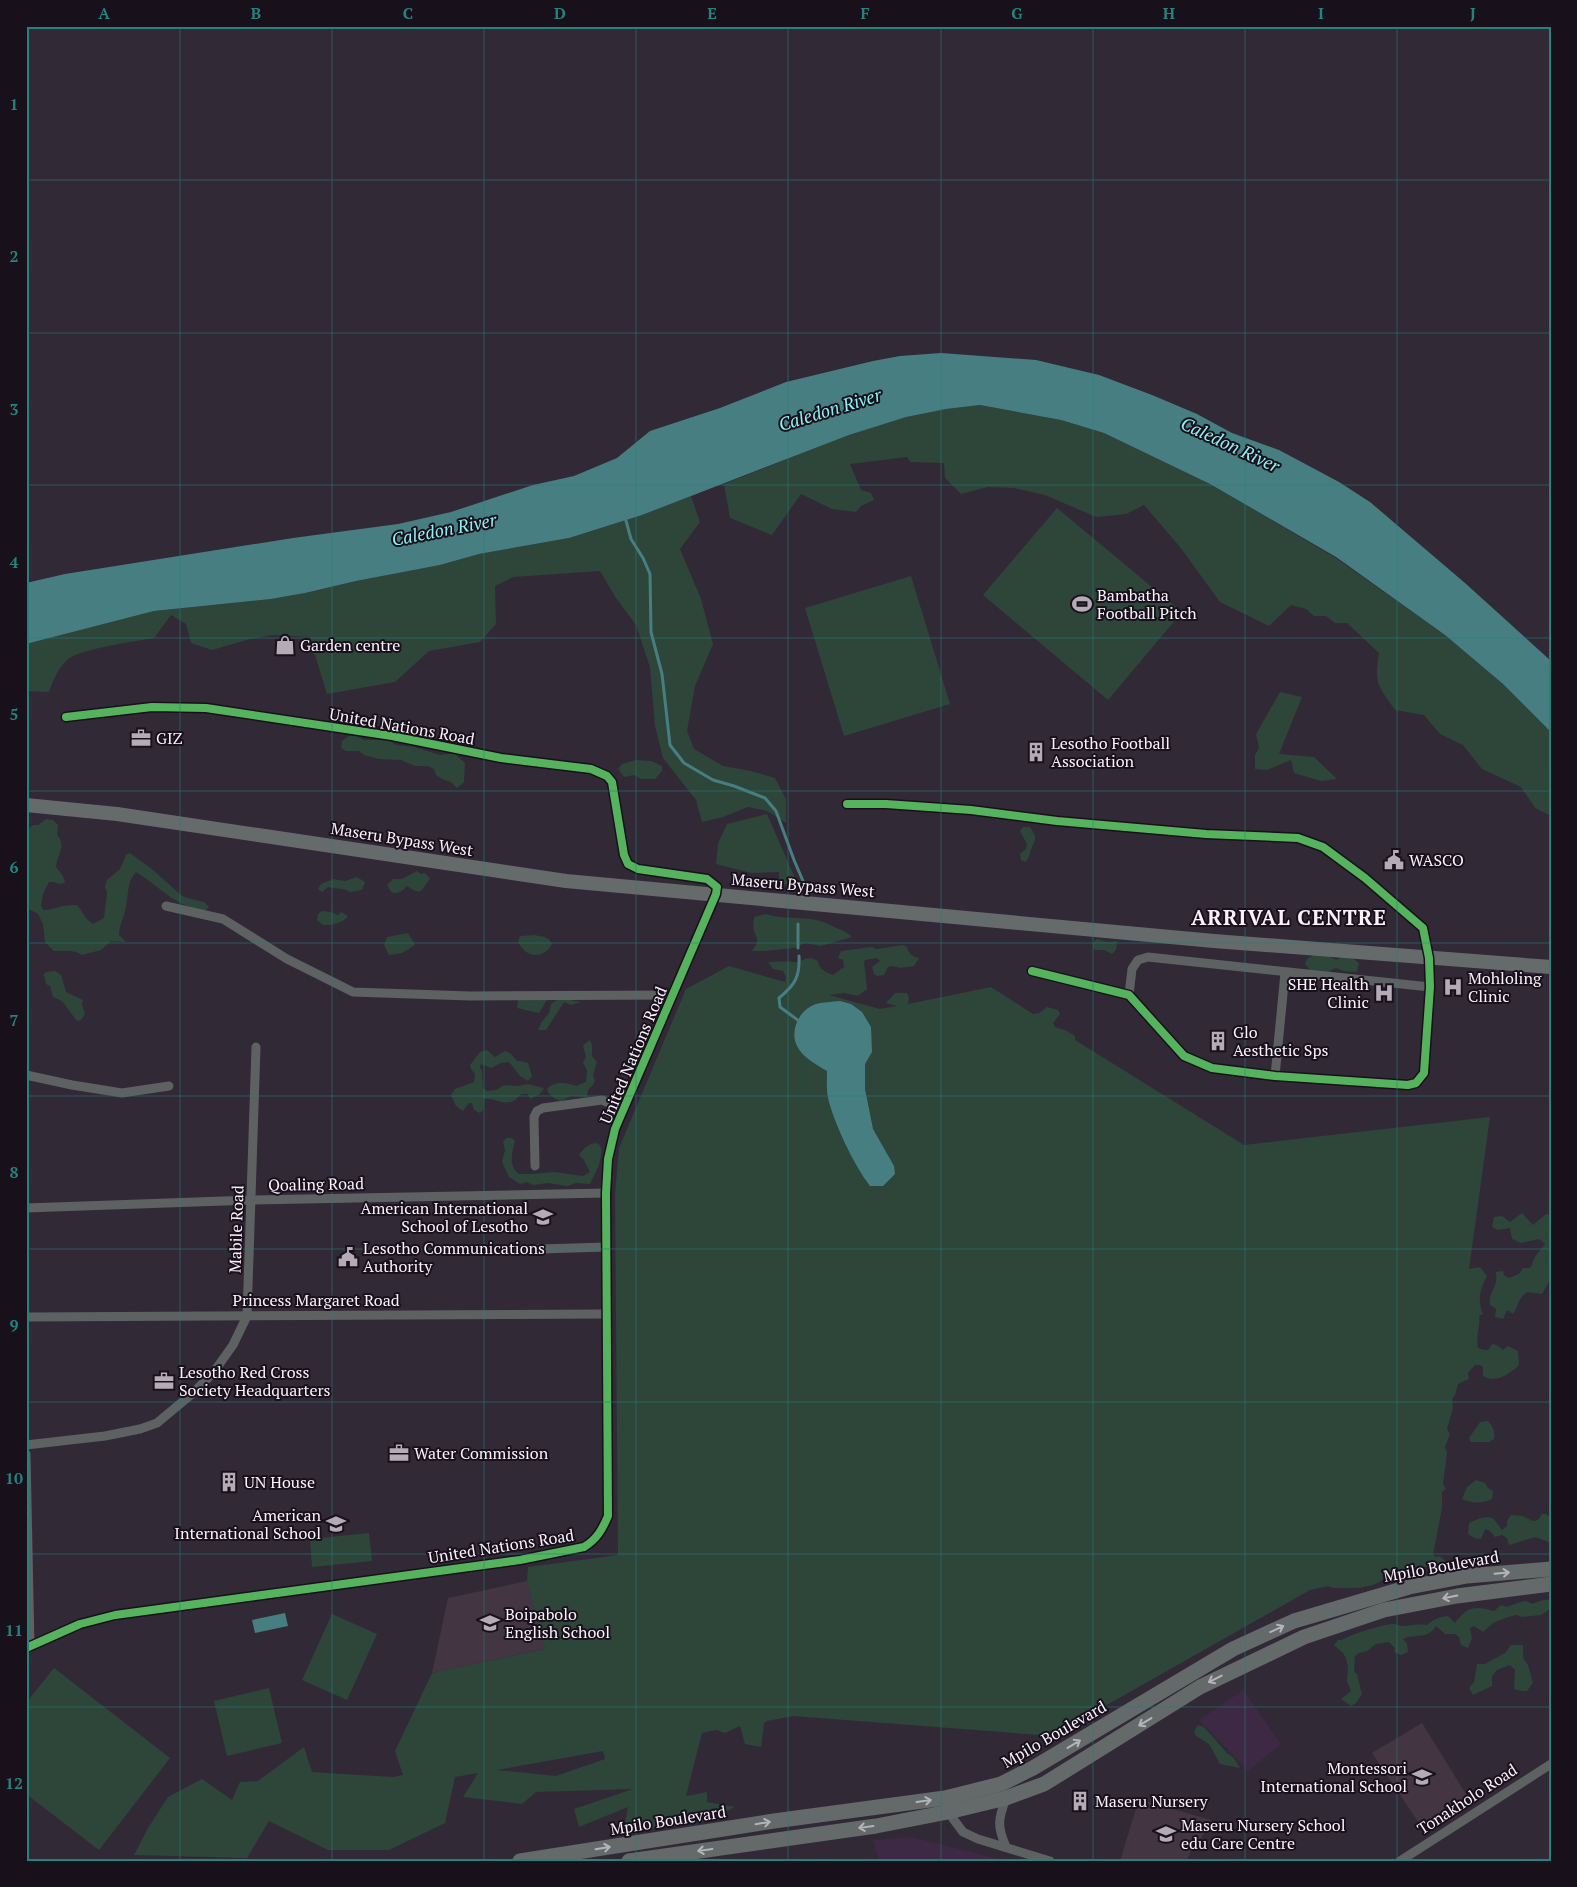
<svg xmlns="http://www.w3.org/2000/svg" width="1577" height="1887" font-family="'PT Serif',serif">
<rect width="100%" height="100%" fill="#322936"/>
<g fill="#3d2944">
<path d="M1243 1690 1281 1744 1248 1771 1199 1720Z"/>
<path d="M911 1837 1007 1861H879L873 1840Z"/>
</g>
<g fill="#433541">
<path d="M527 1581 545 1649 432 1673 448 1598Z"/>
<path d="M1422 1723 1469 1799 1423 1829 1372 1753Z"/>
<path d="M1139 1799 1211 1820 1195 1849 1192 1848 1187 1861H1120Z"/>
</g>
<g fill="#2e453a" fill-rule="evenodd">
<path d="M980 405 1061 420 1104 433 1210 484 1336 558 1445 635 1503 684 1549 729 1551 732V816L1535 808 1521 787 1482 769 1463 745 1440 734 1424 715 1395 710C1378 685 1374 685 1379 653L1347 623H1335L1326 616H1314L1306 609 1291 605 1269 626 1220 602 1180 547 1144 505 1126 514 1096 517 1045 495 1014 488 988 487 961 494 945 478 944 463 910 462 907 457 850 464 861 490 871 493 874 500 861 506 856 512 832 509 801 494 772 535 730 518 724 484C784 461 843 435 904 417 929 410 955 408 980 405Z"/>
<path d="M691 496 700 522 680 549 701 599 713 644 695 686 687 731 694 749 723 766 751 771 775 778 786 799V823L767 811 748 807 723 817 702 822 696 800 663 758 655 726 650 667 636 625 616 598 600 571 513 577 495 586 496 624 480 642 429 651 395 682 327 694 315 655 308 649 310 637 273 635 250 639 212 650 191 643 186 624 171 615 154 638C136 641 81 649 68 659 58 668 53 680 49 692L26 691V644L154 611 271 599 305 593 356 581 440 565 479 554 569 538 642 515Z"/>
<path d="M1057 508 1182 612 1108 700 983 595Z"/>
<path d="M911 576 950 704 844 736 805 608Z"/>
<path d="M1280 692 1302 697 1279 754 1314 757 1337 779 1321 781 1294 773 1291 760 1267 770 1255 769V755L1259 748 1256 734Z"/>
<path d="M349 736H357L364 740H389L396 745 414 747 440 755 454 753 465 763 464 782 457 788 451 782 442 779 436 775 434 769 428 766H415L401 760 379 759 364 755 359 751H346L341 748 342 741Z"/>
<path d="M636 760 651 761 662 766V771L655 779H641L634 775 624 777 618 769 622 764Z"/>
<path d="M767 814 798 885 779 884V872L751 873 716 864 718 843 727 824Z"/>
<path d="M46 819 53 820 58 825 57 835C67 846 57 855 56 867L63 876 65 883 59 884 54 882H49L43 894 41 905 43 910H48L63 906 77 905C83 912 85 919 93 924L104 918 107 893 105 886 107 880 120 869 126 855 130 853 153 870 182 896 191 899 204 902 209 907 205 911C177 908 159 886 136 872 126 882 129 898 125 911 123 919 119 927 119 935L126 942 111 941 101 950 82 955C73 949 65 951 54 951L45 942 43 924 38 914 29 909 26 911V831L33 825H38Z"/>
<path d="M1023 827H1030C1036 838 1037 836 1032 847 1030 850 1030 855 1028 859L1025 862 1021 860 1020 854 1026 849 1027 844 1020 831Z"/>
<path d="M417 871 421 874 425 873 430 879C419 892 423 896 407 886 403 891 397 895 391 892L387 885 393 879H402Z"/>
<path d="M357 877 365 882 362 890 350 892C343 887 336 890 328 887L322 892 318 889 321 884 333 879 345 881Z"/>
<path d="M322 911 331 912 338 915 341 912 348 916C342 924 332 925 323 925L317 920 318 914Z"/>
<path d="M766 914C788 921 811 914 832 926 840 930 845 930 852 937L821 946 805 943 794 948 765 951H752C759 940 758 942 754 931 753 927 754 921 754 917Z"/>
<path d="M408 933 415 945 402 953 389 955 384 945 387 937Z"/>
<path d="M535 935C543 937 548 936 552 944 543 960 526 958 518 942L520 936Z"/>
<path d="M1097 939 1107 942 1117 941 1116 950 1112 954 1104 950H1095L1093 948V943Z"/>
<path d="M903 945 907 947C908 953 913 957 919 958L914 966 900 968 892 966 888 967 884 975 877 976 874 974 872 967 880 961 877 958 865 960 864 962 867 989 858 996 844 993 829 995 880 1009 897 1006 886 1003 895 993H907L909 998 908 1004 991 987 1033 1014 1039 1013 1047 1007 1058 1010 1060 1014 1053 1023 1055 1027 1067 1031 1075 1036V1040L1244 1145 1490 1117 1469 1269 1480 1267 1487 1276C1480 1289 1477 1300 1483 1314L1479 1316C1481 1326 1475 1335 1478 1348L1484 1350H1488L1492 1344 1497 1345 1503 1350 1508 1346 1518 1351 1519 1365C1510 1374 1495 1384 1483 1376V1367L1480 1365H1475L1468 1373 1469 1379 1458 1384 1455 1395 1452 1399 1453 1408 1447 1429 1450 1434 1445 1447 1447 1453 1443 1484 1446 1489 1442 1492V1508L1433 1555 1436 1557 1440 1556 1446 1562 1443 1566 1433 1570 1430 1566 1382 1575 1383 1579C1372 1590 1347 1588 1333 1588L1328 1586 1310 1590 1052 1736 793 1716 767 1721 764 1723 761 1747 745 1744 740 1726 725 1733 716 1730 702 1733 686 1796 707 1792V1802L735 1807 703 1822 642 1830 624 1828 628 1807 579 1827 574 1809 633 1789 536 1792 522 1804 463 1797 478 1773 455 1777 445 1823 389 1850H328L269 1821 247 1858 134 1855 148 1828 168 1797 202 1779 232 1800 240 1782 258 1781 304 1747 312 1772 393 1777 403 1775 395 1751 432 1673 545 1649 527 1581 528 1567 618 1555 615 1195 619 1148 686 989 729 966 785 982 786 977 783 971 773 969 768 962C776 962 785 961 793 962 804 962 806 954 818 961 819 969 825 972 833 975L844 967 843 960 838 958 841 951 871 947 877 949ZM603 1751 605 1759 556 1776 497 1770Z"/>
<path d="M1321 952 1336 960 1343 956 1351 957 1359 963 1357 972 1343 971 1336 968C1332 969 1328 973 1325 974 1317 977 1308 970 1305 963L1308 958Z"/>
<path d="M55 971 61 975 66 992 83 1000 82 1005 85 1014 81 1020 77 1021 62 1001 53 997 50 986 46 984 45 978 43 975 46 972Z"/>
<path d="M526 997 547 1000 539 1013 517 1008 518 1000Z"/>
<path d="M560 998 581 1002 571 1005 564 1002 546 1030H538L541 1023 549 1013 551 1004Z"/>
<path d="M590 1040 592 1045V1056L597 1062 593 1075 595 1081 593 1085 588 1090 587 1097 571 1096 561 1101C555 1099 548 1095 547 1089 553 1081 567 1082 576 1086L586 1082 587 1070 583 1063 586 1057 583 1045Z"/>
<path d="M487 1050 495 1057 505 1051 510 1053 517 1061H520L528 1063 532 1076 528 1081 520 1076 509 1062 501 1063 491 1068 481 1064 480 1067 482 1072 483 1088 487 1091 496 1090 504 1085 518 1086 528 1084 544 1088 540 1094 530 1099 528 1094H522C518 1096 517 1100 513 1101 503 1106 494 1097 484 1099L483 1110 480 1113 474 1110 472 1103H469L463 1111 456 1106 451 1095 455 1089 474 1082 475 1074 471 1069 470 1065 480 1052Z"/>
<path d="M506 1138H512L515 1141C512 1153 508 1166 519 1174H533L554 1172 583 1176 590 1172 584 1160 579 1155C586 1143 604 1136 601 1155 600 1166 594 1175 590 1184L576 1183 567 1186 548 1183 533 1185 527 1182 520 1184 509 1177 502 1162 505 1150 503 1142Z"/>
<path d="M1522 1213 1533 1225 1546 1214 1551 1215V1253L1548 1256 1551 1259V1278L1542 1294 1527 1292C1516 1301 1520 1304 1513 1314L1507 1310 1503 1319 1495 1317 1496 1309 1490 1305C1489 1296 1492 1293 1495 1285 1497 1281 1496 1275 1496 1272L1503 1271 1504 1275 1509 1278 1519 1274 1523 1268H1530L1535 1257 1545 1244 1539 1239 1521 1243 1512 1239 1510 1228 1498 1230 1492 1227 1494 1217 1502 1216 1510 1222Z"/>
<path d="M1488 1421C1493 1427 1495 1430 1494 1439L1489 1442H1471L1469 1438 1480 1422Z"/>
<path d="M1476 1480 1485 1483 1488 1488 1493 1491 1492 1499C1482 1504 1472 1503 1462 1499L1467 1487Z"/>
<path d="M1542 1514H1546L1551 1518V1542H1549L1535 1537 1509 1545 1507 1538 1502 1535 1495 1537 1490 1531 1485 1529 1481 1539 1474 1538 1468 1534 1469 1523C1477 1519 1484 1516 1493 1518L1502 1530 1507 1526V1521L1511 1515 1522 1516 1533 1521 1538 1520Z"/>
<path d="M369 1533 372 1561 312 1567 310 1539Z"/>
<path d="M1543 1600H1551V1608L1541 1615 1522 1617 1516 1615 1508 1617 1493 1623 1483 1632 1474 1626 1470 1628 1472 1638 1468 1648 1461 1645 1459 1637 1455 1634H1445L1436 1626C1428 1640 1415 1633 1403 1639L1407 1644 1408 1652 1401 1655 1394 1652 1395 1648 1389 1642 1376 1644 1367 1651 1359 1653 1355 1656 1354 1672 1357 1674 1362 1694 1356 1703 1351 1706 1341 1699 1351 1691 1347 1681 1348 1668 1346 1658 1343 1653 1334 1645 1338 1640H1342C1348 1635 1384 1624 1393 1624 1397 1624 1400 1626 1404 1626 1413 1626 1418 1623 1427 1625 1434 1619 1439 1617 1448 1616L1455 1623C1468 1606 1474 1606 1494 1611L1501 1605 1507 1607 1517 1603 1526 1601 1532 1604Z"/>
<path d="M332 1614 377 1634 347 1700 302 1680Z"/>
<path d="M1511 1645H1523V1658L1528 1665 1533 1683 1527 1691H1521L1514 1689 1515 1670 1510 1665 1497 1670 1492 1676V1686L1473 1695 1469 1688 1474 1682 1477 1664H1485L1505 1653Z"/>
<path d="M54 1668 170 1758 99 1850 26 1794V1703Z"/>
<path d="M269 1688 282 1743 227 1756 214 1701Z"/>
<path d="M1198 1725 1204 1727 1227 1753 1234 1758 1240 1768 1220 1764 1209 1744 1196 1736 1194 1731Z"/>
</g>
<g fill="#477e81">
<path d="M941 353 1036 360 1099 375 1152 395 1197 414 1232 433 1279 450 1339 482 1370 502 1465 583 1551 661V732L1503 684 1445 635 1336 557 1210 484 1104 433 1061 420 980 405 946 409 906 417 849 435 642 515 569 538 479 554 440 565 356 581 305 593 271 599 154 611 26 644V583L65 574 293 538 398 524 451 512 533 485 574 476 617 458 650 431 720 408 786 382 873 361 900 356Z"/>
<path d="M840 1001 851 1004 862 1012 871 1027 872 1052 865 1064V1089L873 1129 894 1166 895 1174 883 1186H870C854 1165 836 1127 829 1102 826 1092 827 1081 827 1071 817 1065 803 1058 797 1046 789 1030 800 1009 816 1004 823 1002 832 1002 840 1001Z"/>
<path d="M285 1613 288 1626 255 1633 252 1620Z"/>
</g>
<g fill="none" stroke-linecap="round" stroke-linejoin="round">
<g stroke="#477e81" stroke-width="3">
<path d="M625 517 631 539 643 558 650 574 651 632 662 674 670 745 684 763 713 780 734 786 765 798 776 811 794 860 806 888"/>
<path d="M798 924V948"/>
<path d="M799 1021 780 1007 779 998C795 985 800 977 799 956"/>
</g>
<g stroke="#5e6162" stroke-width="9">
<path d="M847 804H886L971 810 1057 821 1206 834 1298 838 1323 847 1365 878 1423 928 1429 958 1430 987 1424 1073 1416 1083 1408 1085 1275 1076 1212 1068 1184 1056 1129 995 1032 971"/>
<path d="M166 906 223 919 287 959 353 992 470 996 673 995"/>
<path d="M1129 995 1132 969 1138 960 1148 957 1430 987"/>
<path d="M26 1075 72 1085 122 1093 169 1086"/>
<path d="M1275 1076 1285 973"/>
<path d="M535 1166 534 1117 537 1111 543 1108 602 1100 624 1109"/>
<path d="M26 1208 252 1200 606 1193"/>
<path d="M506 1250 606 1247"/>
<path d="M26 1317 607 1314"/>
<path d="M26 1445 105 1436 140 1429 157 1423 193 1393 213 1373 233 1345 247 1316 256 1047"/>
<path d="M26 1454 30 1646"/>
<path d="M26 1648 80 1624 115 1615 520 1560 584 1547C597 1539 602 1530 608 1516L606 1193 608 1159 615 1129 716 894 717 887 707 879 638 869 628 864 624 855 612 782 607 776 591 769 501 758 392 736 206 708 152 707 66 717"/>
<path d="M1006 1798C998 1820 997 1826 1006 1847"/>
<path d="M947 1808 948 1812 963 1832 978 1839 1050 1861"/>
<path d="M1400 1861 1551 1764"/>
</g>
<path stroke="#656b6b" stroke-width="14" d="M26 805 117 814 566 881 1214 941 1551 967"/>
<g stroke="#64696a" stroke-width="15">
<path d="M520 1861 774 1821 945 1798 1001 1784 1033 1768 1233 1649 1294 1621 1409 1587 1467 1576 1551 1569"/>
<path d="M629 1861 876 1826 948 1812 1006 1798 1044 1784 1200 1687 1304 1637 1384 1610 1457 1596 1551 1584"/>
</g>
<defs>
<g id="cycleway">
<path d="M847 804H886L971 810 1057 821 1206 834 1298 838 1323 847 1365 878 1423 928 1429 958 1430 987 1424 1073 1416 1083 1408 1085 1275 1076 1212 1068 1184 1056 1129 995 1032 971"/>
<path d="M26 1648 80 1624 115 1615 520 1560 584 1547C597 1539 602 1530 608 1516L606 1193 608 1159 615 1129 716 894 717 887 707 879 638 869 628 864 624 855 612 782 607 776 591 769 501 758 392 736 206 708 152 707 66 717"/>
</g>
</defs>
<use href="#cycleway" stroke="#18111b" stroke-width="11"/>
<use href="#cycleway" stroke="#56b35d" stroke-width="8"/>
</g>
<defs><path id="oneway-shaft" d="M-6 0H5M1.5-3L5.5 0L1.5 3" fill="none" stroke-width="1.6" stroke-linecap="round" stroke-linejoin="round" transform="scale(1.25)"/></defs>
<g stroke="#b6b4bb">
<use href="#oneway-shaft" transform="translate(1502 1573) rotate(-5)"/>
<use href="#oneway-shaft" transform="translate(1450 1597) rotate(169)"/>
<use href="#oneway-shaft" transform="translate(1277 1629) rotate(-25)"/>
<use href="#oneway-shaft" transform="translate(1215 1679) rotate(153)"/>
<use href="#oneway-shaft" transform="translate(1145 1722) rotate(149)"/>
<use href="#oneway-shaft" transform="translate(1074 1744) rotate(-31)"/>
<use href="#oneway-shaft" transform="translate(924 1801) rotate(-8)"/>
<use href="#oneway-shaft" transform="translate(763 1823) rotate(-9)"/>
<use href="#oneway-shaft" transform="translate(866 1827) rotate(172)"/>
<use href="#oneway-shaft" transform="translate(603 1848) rotate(-9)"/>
<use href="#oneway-shaft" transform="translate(705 1850) rotate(172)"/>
</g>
<path fill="none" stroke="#26827c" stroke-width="1" stroke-opacity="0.55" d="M180 26V1861M332 26V1861M484 26V1861M636 26V1861M788 26V1861M941 26V1861M1093 26V1861M1245 26V1861M1397 26V1861M26 180H1551M26 333H1551M26 485H1551M26 638H1551M26 791H1551M26 943H1551M26 1096H1551M26 1249H1551M26 1402H1551M26 1554H1551M26 1707H1551"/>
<defs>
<symbol id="stadium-bare" viewBox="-9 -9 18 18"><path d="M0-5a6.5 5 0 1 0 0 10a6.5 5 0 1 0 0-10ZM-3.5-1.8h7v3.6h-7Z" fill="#b4abb7" stroke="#18111b" stroke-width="2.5" paint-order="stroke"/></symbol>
<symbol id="shop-bare" viewBox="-9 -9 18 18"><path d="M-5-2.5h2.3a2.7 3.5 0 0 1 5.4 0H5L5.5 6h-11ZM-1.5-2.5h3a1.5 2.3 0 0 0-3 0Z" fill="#b4abb7" stroke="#18111b" stroke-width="2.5" paint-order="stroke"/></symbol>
<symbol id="office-bare" viewBox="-9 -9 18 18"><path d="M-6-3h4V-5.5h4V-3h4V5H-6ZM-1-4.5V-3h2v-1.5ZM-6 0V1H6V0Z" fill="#b4abb7" stroke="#18111b" stroke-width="2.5" paint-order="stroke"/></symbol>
<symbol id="building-bare" viewBox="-9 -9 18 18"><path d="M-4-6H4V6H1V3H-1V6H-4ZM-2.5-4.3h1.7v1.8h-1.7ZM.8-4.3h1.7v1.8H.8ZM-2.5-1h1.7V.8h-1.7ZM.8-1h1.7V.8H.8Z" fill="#b4abb7" stroke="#18111b" stroke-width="2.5" paint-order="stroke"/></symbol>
<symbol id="civic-bare" viewBox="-9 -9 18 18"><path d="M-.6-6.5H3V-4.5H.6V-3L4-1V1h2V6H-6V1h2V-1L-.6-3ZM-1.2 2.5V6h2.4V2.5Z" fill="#b4abb7" stroke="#18111b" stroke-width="2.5" paint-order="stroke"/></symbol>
<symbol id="hospital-bare" viewBox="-9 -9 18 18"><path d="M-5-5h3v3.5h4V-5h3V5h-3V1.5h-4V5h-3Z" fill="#b4abb7" stroke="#18111b" stroke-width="2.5" paint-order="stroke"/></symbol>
<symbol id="school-bare" viewBox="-9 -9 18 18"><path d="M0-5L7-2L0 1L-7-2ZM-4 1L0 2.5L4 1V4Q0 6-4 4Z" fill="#b4abb7" stroke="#18111b" stroke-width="2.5" paint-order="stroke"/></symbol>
</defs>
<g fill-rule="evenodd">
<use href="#stadium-bare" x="1068" y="590" width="28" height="28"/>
<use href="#shop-bare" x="271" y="631" width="28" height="28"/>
<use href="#office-bare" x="127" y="724" width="28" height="28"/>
<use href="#building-bare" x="1022" y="738" width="28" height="28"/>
<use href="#civic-bare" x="1380" y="846" width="28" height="28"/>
<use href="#hospital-bare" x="1439" y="973" width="28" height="28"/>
<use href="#hospital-bare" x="1370" y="979" width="28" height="28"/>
<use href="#building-bare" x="1204" y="1027" width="28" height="28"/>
<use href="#school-bare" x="529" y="1203" width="28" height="28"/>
<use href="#civic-bare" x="334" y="1243" width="28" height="28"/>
<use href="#office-bare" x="150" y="1367" width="28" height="28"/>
<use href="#office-bare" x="385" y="1439" width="28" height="28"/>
<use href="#building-bare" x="215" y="1468" width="28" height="28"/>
<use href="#school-bare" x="322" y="1510" width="28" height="28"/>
<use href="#school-bare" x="476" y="1609" width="28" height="28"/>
<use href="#school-bare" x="1408" y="1763" width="28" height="28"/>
<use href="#building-bare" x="1066" y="1787" width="28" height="28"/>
<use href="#school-bare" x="1152" y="1820" width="28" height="28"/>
</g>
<g text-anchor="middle" stroke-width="4" stroke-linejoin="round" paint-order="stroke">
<g font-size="16" fill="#faf1fd" stroke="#18111b" text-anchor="start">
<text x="1097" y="601">Bambatha<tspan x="1097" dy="18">Football Pitch</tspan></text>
<text x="300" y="651">Garden centre</text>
<text x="156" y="744">GIZ</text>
<text x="1051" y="749">Lesotho Football<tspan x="1051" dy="18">Association</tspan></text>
<text x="1409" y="866">WASCO</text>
<text x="1468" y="984">Mohloling<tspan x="1468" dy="18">Clinic</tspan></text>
<text x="1369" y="990" text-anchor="end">SHE Health<tspan x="1369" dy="18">Clinic</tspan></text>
<text x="1233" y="1038">Glo<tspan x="1233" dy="18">Aesthetic Sps</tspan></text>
<text x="528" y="1214" text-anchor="end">American International<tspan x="528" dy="18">School of Lesotho</tspan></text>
<text x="363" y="1254">Lesotho Communications<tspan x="363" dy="18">Authority</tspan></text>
<text x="179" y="1378">Lesotho Red Cross<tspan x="179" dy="18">Society Headquarters</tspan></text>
<text x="414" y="1459">Water Commission</text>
<text x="244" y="1488">UN House</text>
<text x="321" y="1521" text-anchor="end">American<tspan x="321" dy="18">International School</tspan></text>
<text x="505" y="1620">Boipabolo<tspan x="505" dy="18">English School</tspan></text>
<text x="1407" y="1774" text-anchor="end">Montessori<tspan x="1407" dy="18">International School</tspan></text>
<text x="1095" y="1807">Maseru Nursery</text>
<text x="1181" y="1831">Maseru Nursery School<tspan x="1181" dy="18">edu Care Centre</tspan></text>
</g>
<g font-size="16" fill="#faf1fd" stroke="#18111b">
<text transform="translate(402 726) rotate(10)" y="6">United Nations Road</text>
<text transform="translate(402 839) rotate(9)" y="6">Maseru Bypass West</text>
<text transform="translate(803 885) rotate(5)" y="6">Maseru Bypass West</text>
<text transform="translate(633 1055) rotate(-67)" y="6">United Nations Road</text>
<text transform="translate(316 1184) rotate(-1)" y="6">Qoaling Road</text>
<text transform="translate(236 1229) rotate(-88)" y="6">Mabile Road</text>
<text x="316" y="1306">Princess Margaret Road</text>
<text transform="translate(501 1546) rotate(-9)" y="6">United Nations Road</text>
<text transform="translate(1441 1566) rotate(-10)" y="6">Mpilo Boulevard</text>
<text transform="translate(1054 1734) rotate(-30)" y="6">Mpilo Boulevard</text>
<text transform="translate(1467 1799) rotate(-33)" y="6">Tonakholo Road</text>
<text transform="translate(668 1820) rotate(-9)" y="6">Mpilo Boulevard</text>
</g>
<g font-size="18" font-style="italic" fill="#8ef0f3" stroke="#18111b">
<text transform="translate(830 410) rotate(-17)" y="6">Caledon River</text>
<text transform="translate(1230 445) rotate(25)" y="6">Caledon River</text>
<text transform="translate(444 530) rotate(-11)" y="6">Caledon River</text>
</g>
<g font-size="21" font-weight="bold" letter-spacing="1" fill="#faf1fd" stroke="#18111b">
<text x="1289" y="925">ARRIVAL CENTRE</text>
</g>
</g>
<rect width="1577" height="1887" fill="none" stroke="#18111b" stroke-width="55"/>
<rect x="28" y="28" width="1522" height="1832" fill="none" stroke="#26827c" stroke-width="2"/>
<g font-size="16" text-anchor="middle" font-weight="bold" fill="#26827c">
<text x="104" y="19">A</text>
<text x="256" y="19">B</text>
<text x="408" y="19">C</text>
<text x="560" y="19">D</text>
<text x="712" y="19">E</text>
<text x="865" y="19">F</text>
<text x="1017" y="19">G</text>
<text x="1169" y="19">H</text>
<text x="1321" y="19">I</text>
<text x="1473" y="19">J</text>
<text x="14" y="110">1</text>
<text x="14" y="262">2</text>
<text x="14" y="415">3</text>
<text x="14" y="568">4</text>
<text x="14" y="720">5</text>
<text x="14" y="873">6</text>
<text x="14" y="1026">7</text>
<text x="14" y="1178">8</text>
<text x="14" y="1331">9</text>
<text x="14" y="1484">10</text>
<text x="14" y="1636">11</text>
<text x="14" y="1789">12</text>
</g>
</svg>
